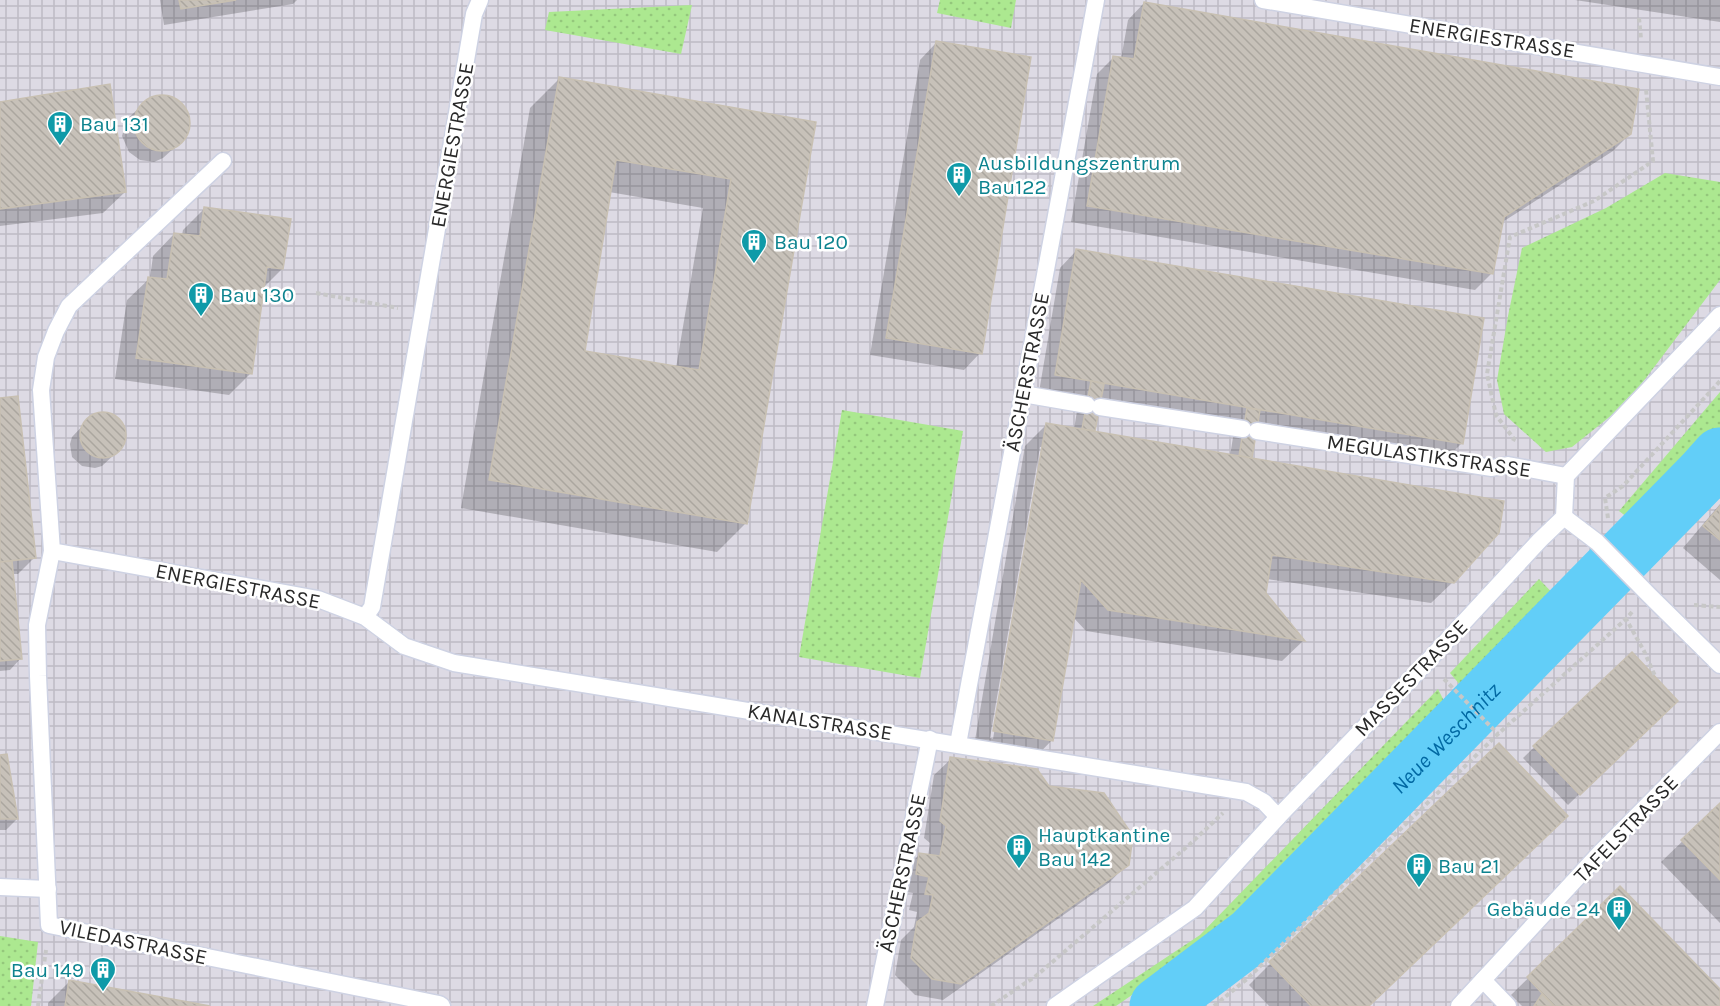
<svg xmlns="http://www.w3.org/2000/svg" width="1720" height="1006" font-family="Karla,sans-serif">
<defs>
<pattern id="industrial-grid" width="8" height="8" patternUnits="userSpaceOnUse" patternTransform="scale(1.5)"><rect width="8" height="8" fill="#dddae4"/><path d="M0 4h8M4 0v8" fill="none" stroke="#bebbc4"/></pattern>
<pattern id="grass-dots" width="8" height="8" patternUnits="userSpaceOnUse" patternTransform="scale(1.5)"><rect width="8" height="8" fill="#ace890"/><path d="M2 2h.1M6 6h.1" fill="none" stroke="#94c77c" stroke-width="1.8" stroke-linecap="round"/></pattern>
<pattern id="building-back-hatch" width="6" height="6" patternUnits="userSpaceOnUse" patternTransform="scale(1.5)"><rect width="6" height="6" fill="#c7c1b9"/><path d="M-1 5l2 2M0 0l6 6M5-1l2 2" fill="none" stroke="#aba69f"/></pattern>
</defs>
<rect width="100%" height="100%" fill="#ece4d9"/>
<rect fill="url(#industrial-grid)" x="0" y="0" width="1720" height="1006"/>
<g fill="url(#grass-dots)">
<path d="M940 0H1016L1011 28 937 13Z"/>
<path d="M692 5 681 54 545 30 549 12Z"/>
<path d="M1665 173 1720 182V280L1627 403 1572 447 1546 452 1504 414 1497 380 1508 316 1522 248 1606 208Z"/>
<path d="M1720 392V438L1640 527 1619 511Z"/>
<path d="M842 410 963 431 920 678 799 657Z"/>
<path d="M1539 579 1563 604 1471 698 1450 673Z"/>
<path d="M1438 689 1448 709 1209 942 1116 1006H1093L1200 935Z"/>
<path d="M0 936 38 942 31 1006H0Z"/>
</g>
<g fill="#0003" fill-rule="evenodd">
<path d="M160 0H297L293 4 164 25Z"/>
<path d="M1575 0H1720V22Z"/>
<path d="M1144 3 1630 134 1613 151 1501 223 1492 273 1475 290 1071 222 1097 74 1114 57 1121 59 1128 20Z"/>
<path d="M936 43 980 353 964 370 870 355 920 60Z"/>
<path d="M559 79 815 123 746 523 717 552 461 508 530 108ZM609 192 703 208 676 368 583 352Z"/>
<path d="M161 95 176 99 187 111 189 126 185 138 163 158 154 162 140 160 129 152 122 136 127 119 149 99Z"/>
<path d="M0 103 125 192 103 213 0 226Z"/>
<path d="M205 208 282 269 263 288 251 373 229 395 115 379 127 300 150 278 153 256 174 234 182 235 183 230Z"/>
<path d="M1076 251 1462 443 1445 460 1255 428 1250 460 1453 582 1431 603 1267 579 1265 594 1303 641 1282 661 1086 631 1073 617 1052 740 1031 762 973 752 1025 446 1046 425 1074 429 1079 399 1039 392 1060 268ZM1099 402 1235 425 1230 456 1092 432 1094 431ZM1040 447H1043L993 739 990 738Z"/>
<path d="M0 399 35 557 18 574H12L21 658 10 670 0 671Z"/>
<path d="M103 413 117 418 122 423 124 430 125 438 119 450 102 466 95 468 82 466 72 457 70 444 72 437 89 419 95 415Z"/>
<path d="M1720 504V580L1683 548Z"/>
<path d="M1632 654 1676 700 1568 805 1523 758Z"/>
<path d="M0 756 17 819 6 830H0Z"/>
<path d="M951 759 1048 787 1127 864 1110 882 943 1000 915 995 895 975 901 940 914 927 917 912 909 910 913 893 900 891 903 871 920 854 928 856 930 843 924 838 934 775Z"/>
<path d="M1720 805V923L1661 862Z"/>
<path d="M1620 888 1720 991V1006H1522L1511 995Z"/>
<path d="M1271 963 1367 1006H1269L1249 985Z"/>
<path d="M69 982 202 1006H48V1003Z"/>
</g>
<g fill="none" stroke-linecap="round" stroke-linejoin="round">
<path stroke="#62cef8" stroke-width="57" id="s1" d="M1158 1006 1252 935 1703 475 1720 456"/>
</g>
<g fill="url(#building-back-hatch)" stroke="#c8c0b2" stroke-width="1.5" fill-rule="evenodd">
<path d="M179 0H236L181 9Z"/>
<path d="M1144 2 1639 89 1631 134 1504 217 1493 274 1087 206 1113 56 1134 59Z"/>
<path d="M936 41 1031 57 982 354 886 338Z"/>
<path d="M559 77 816 122 747 524 489 480ZM616 160 731 179 699 370 585 351Z"/>
<path d="M110 84 126 192 0 209V102Z"/>
<circle cx="162" cy="123" r="28"/>
<path d="M204 207 291 219 283 269 267 267 252 374 136 358 148 277 167 279 174 233 200 236Z"/>
<path d="M1076 249 1484 318 1463 444 1055 375Z"/>
<path d="M1091 381 1104 384 1095 431 1082 429Z"/>
<path d="M18 396 36 558 0 562V398Z"/>
<path d="M1247 408 1260 410 1252 458 1239 456Z"/>
<circle cx="103" cy="435" r="23"/>
<path d="M1046 423 1504 501 1499 533 1454 583 1272 555 1266 593 1305 641 1108 610 1081 580 1053 741 993 731Z"/>
<path d="M1720 506V540L1703 526Z"/>
<path d="M12 561 22 659 0 661V562Z"/>
<path d="M1632 652 1678 701 1580 795 1533 746Z"/>
<path d="M1499 743 1568 816 1369 1006H1311L1269 962Z"/>
<path d="M7 754 18 819H0V755Z"/>
<path d="M950 757 1037 769 1049 786 1104 793 1133 836 1129 865 961 984 932 979 911 958 917 922 929 913 933 895 925 894 929 877 916 874 919 853 940 856 946 826 940 821Z"/>
<path d="M1720 803V880L1681 840Z"/>
<path d="M1620 886 1720 989V1006H1554L1527 977Z"/>
<path d="M69 980 210 1006H65Z"/>
<path d="M1542 994 1554 1006H1534Z"/>
</g>
<g fill="none" stroke-linecap="round" stroke-linejoin="round">
<defs>
<g id="service">
<path d="M1263 0 1720 77"/>
<path d="M223 161 69 306 56 331 46 357 41 390 52 551 318 599 365 617 404 646 454 663 1246 792 1264 802 1278 817"/>
<path d="M1023 394 1087 405"/>
<path d="M1100 407 1243 429"/>
<path d="M1257 431 1492 468 1508 465 1566 476"/>
<path d="M1564 517 1597 542 1649 595 1720 665"/>
<path d="M52 551 37 625 38 676 49 925 439 1004 442 1006"/>
<path d="M365 617 372 607 474 14 480 0"/>
<path d="M958 744 1096 0"/>
<path d="M0 887 48 889"/>
<path d="M1483 980 1508 1006"/>
<path d="M875 1006 930 739"/>
<path d="M1055 1006 1195 908 1278 817 1427 662 1540 540 1564 517 1566 476 1720 315"/>
<path d="M1459 1006 1599 854 1720 732"/>
</g>
</defs>
<use href="#service" stroke="#ced2e3" stroke-width="19"/>
<g stroke="#c7c7c7" stroke-width="4" stroke-dasharray="4.5 3" stroke-linecap="butt">
<path d="M1639 18 1641 39"/>
<path d="M316 293 398 308"/>
<path d="M1513 441 1514 439 1496 415 1487 374 1510 237 1594 201 1653 161 1646 89"/>
<path d="M1608 518 1605 498 1623 486 1720 381"/>
<path d="M1694 605 1720 607"/>
<path d="M1632 612 1626 619 1644 651 1655 676"/>
<path d="M1444 679 1498 734"/>
<path d="M38 1006 46 950"/>
<path d="M991 1006 1036 976 1189 845 1223 813"/>
<path d="M1214 1006 1247 979 1498 734 1626 619"/>
</g>
<use href="#service" stroke="#fff" stroke-width="16"/>
</g>
<defs>
<symbol id="building-pin" viewBox="-11 -11 22 30"><path d="M0 17L-7.5 6A9.5 9.5 0 1 1 7.5 6Z" fill="#0f9aa8" stroke="#fff"/><path d="M-4-6H4V6H1V3H-1V6H-4ZM-2.5-4.3h1.7v1.8h-1.7ZM.8-4.3h1.7v1.8H.8ZM-2.5-1h1.7V.8h-1.7ZM.8-1h1.7V.8H.8Z" fill="#fff"/></symbol>
</defs>
<g fill-rule="evenodd">
<use href="#building-pin" x="45" y="109" width="30" height="40"/>
<use href="#building-pin" x="944" y="160" width="30" height="40"/>
<use href="#building-pin" x="739" y="227" width="30" height="40"/>
<use href="#building-pin" x="186" y="280" width="30" height="40"/>
<use href="#building-pin" x="1004" y="832" width="30" height="40"/>
<use href="#building-pin" x="1404" y="851" width="30" height="40"/>
<use href="#building-pin" x="1604" y="894" width="30" height="40"/>
<use href="#building-pin" x="88" y="955" width="30" height="40"/>
</g>
<g text-anchor="middle" stroke-width="5" stroke-linejoin="round" paint-order="stroke">
<g font-size="21" fill="#292929" stroke="#fff">
<text transform="translate(1492 38) rotate(9)" y="7">ENERGIESTRASSE</text>
<text transform="translate(452 145) rotate(-80)" y="7">ENERGIESTRASSE</text>
<text transform="translate(1027 372) rotate(-79)" y="7">ÄSCHERSTRASSE</text>
<text transform="translate(1429 456) rotate(8)" y="7">MEGULASTIKSTRASSE</text>
<text transform="translate(238 586) rotate(11)" y="7">ENERGIESTRASSE</text>
<text transform="translate(1411 678) rotate(-46)" y="7">MASSESTRASSE</text>
<text transform="translate(820 722) rotate(9)" y="7">KANALSTRASSE</text>
<text transform="translate(1626 829) rotate(-46)" y="7">TAFELSTRASSE</text>
<text transform="translate(902 873) rotate(-78)" y="7">ÄSCHERSTRASSE</text>
<text transform="translate(133 942) rotate(12)" y="7">VILEDASTRASSE</text>
</g>
<g font-size="21" fill="#0d838f" stroke="#fff" text-anchor="start">
<text x="80" y="131">Bau 131</text>
<text x="978" y="170">Ausbildungszentrum<tspan x="978" dy="24">Bau122</tspan></text>
<text x="774" y="249">Bau 120</text>
<text x="220" y="302">Bau 130</text>
<text x="1038" y="842">Hauptkantine<tspan x="1038" dy="24">Bau 142</tspan></text>
<text x="1438" y="873">Bau 21</text>
<text x="1600" y="916" text-anchor="end">Gebäude 24</text>
<text x="84" y="977" text-anchor="end">Bau 149</text>
</g>
<g font-size="22" font-style="italic" fill="#0269a3" stroke="#fff">
<text dy="8" stroke="none"><textPath href="#s1" startOffset="394">Neue Weschnitz</textPath></text>
</g>
</g>
</svg>
